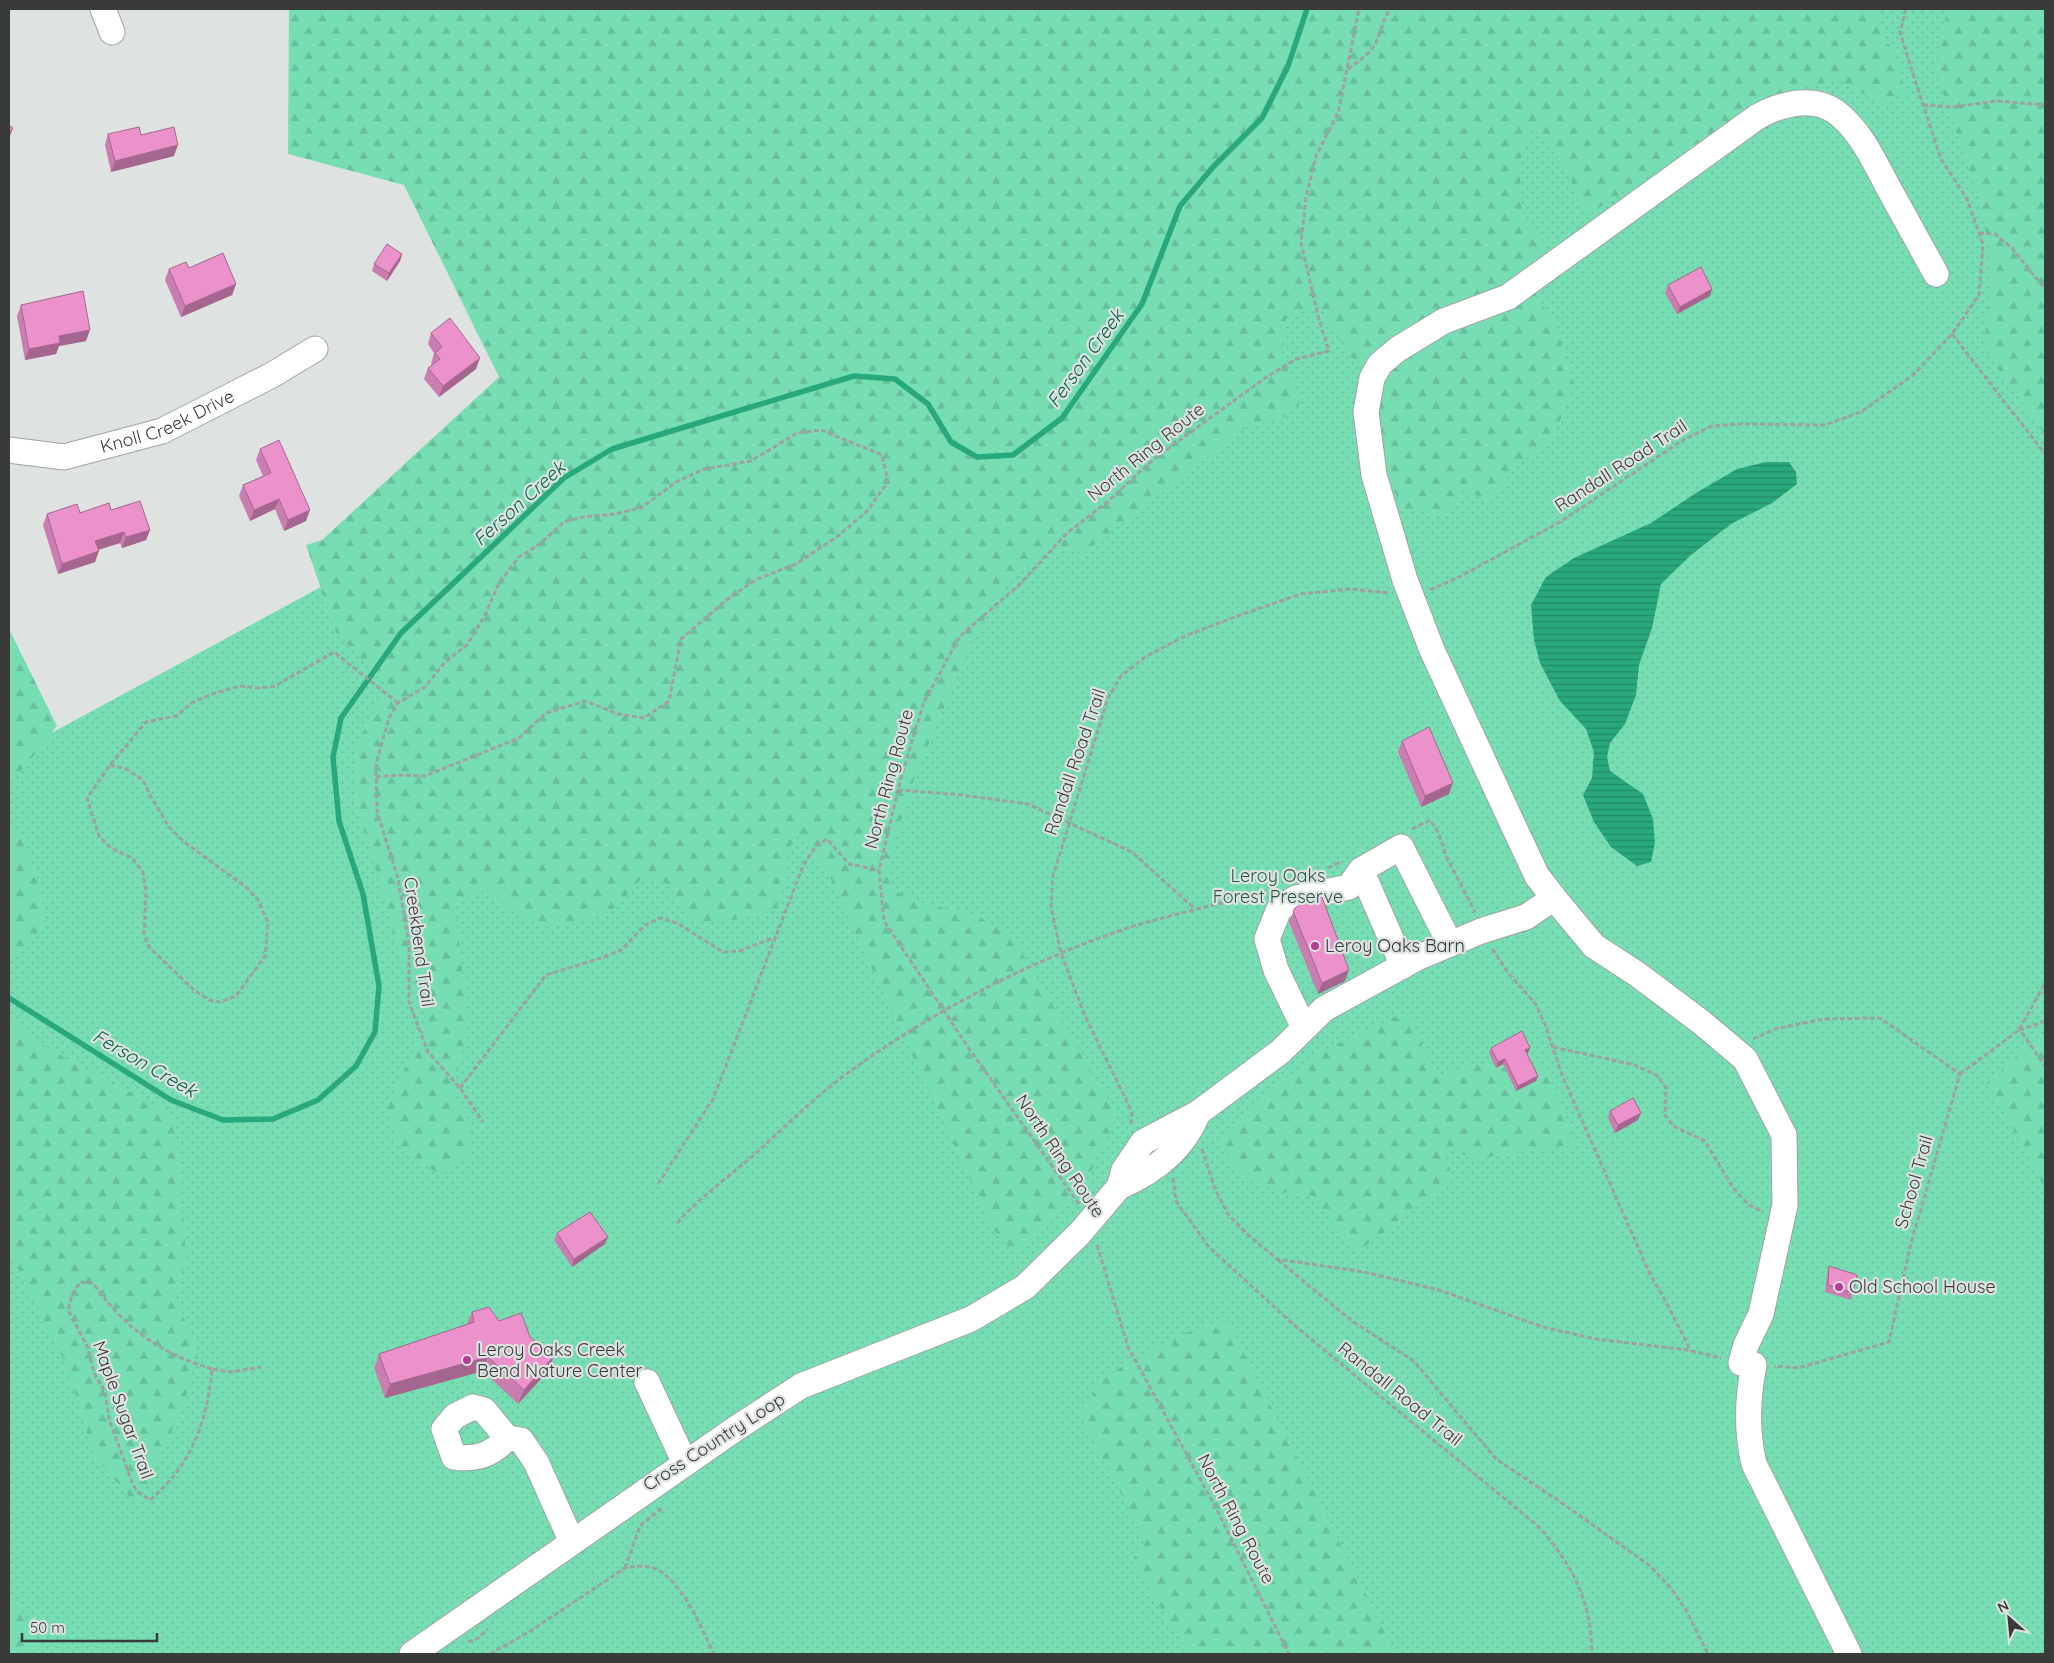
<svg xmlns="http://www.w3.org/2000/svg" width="2054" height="1663" font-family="Quicksand,sans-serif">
<defs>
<pattern id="grass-dots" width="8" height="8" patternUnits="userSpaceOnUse" patternTransform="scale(1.25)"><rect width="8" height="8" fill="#77deb3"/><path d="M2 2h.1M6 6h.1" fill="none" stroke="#68bf9b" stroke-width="1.8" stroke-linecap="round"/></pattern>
<pattern id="forest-firs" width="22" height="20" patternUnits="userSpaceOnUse" patternTransform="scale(1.25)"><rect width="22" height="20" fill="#77deb3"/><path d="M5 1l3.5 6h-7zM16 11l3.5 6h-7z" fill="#68bf9b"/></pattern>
<pattern id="water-rules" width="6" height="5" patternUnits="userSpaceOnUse" patternTransform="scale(1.25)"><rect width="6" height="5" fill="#28a87c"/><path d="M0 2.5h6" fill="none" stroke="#238a67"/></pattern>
</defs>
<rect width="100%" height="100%" fill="#dee2e0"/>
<path fill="url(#grass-dots)" d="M507 9H2045V1654H30L9 1613V756L703 380Z"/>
<g fill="url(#forest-firs)">
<path d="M289 9H1878L1883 33 1896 59 1906 93 1882 104 1838 79 1798 89 1758 103 1585 217 1569 175 1535 125 1519 162 1522 210 1549 252 1520 271 1555 323 1575 386 1551 441 1510 469 1493 502 1464 490 1444 514 1405 511 1380 464 1375 410 1385 375 1350 357 1321 307 1287 314 1281 356 1302 401 1288 416 1245 428 1082 554 1054 547 1012 579 977 630 915 776 893 847 891 889 922 903 977 915 1015 941 1117 1115 1083 1188 1014 1253 992 1228 828 873 798 835 788 850 784 885 776 910 734 920 690 922 669 884 640 880 617 907 588 919 551 927 516 915 485 888 455 904 468 1023 452 1097 472 1125 469 1158 439 1174 404 1152 386 1113 398 1081 428 1026 414 982 397 946 355 797 356 751 369 719 388 685 336 633 306 545 322 540 499 377 404 185 288 154Z"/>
<path d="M1947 9H2045V434L1983 348 1993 270 1979 199 1935 70Z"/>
<path d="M9 632 11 633 57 726 9 787Z"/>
<path d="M9 825 23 839 41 889 44 925 24 950 9 955Z"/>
<path d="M1408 1011 1436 1077 1476 1063 1513 1070 1546 1065 1575 1144 1475 1159 1444 1147 1452 1180 1355 1254 1313 1196 1275 1191 1240 1174 1215 1141 1258 1099 1326 1049Z"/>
<path d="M9 1020 54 1052 175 1115 186 1254 176 1299 198 1351 184 1404 137 1506 94 1456 67 1367 9 1251Z"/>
<path d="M2045 1028V1189L1988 1082 2042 1034Z"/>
<path d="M1227 1320 1396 1654H1189L1132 1561 1145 1540 1080 1414 1103 1378 1176 1336Z"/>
<path d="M9 1588 42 1654H9Z"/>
</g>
<path fill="url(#water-rules)" d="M1766 462H1789L1796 472 1797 484 1772 503 1731 524 1691 555 1661 584 1652 628 1639 665 1636 695 1625 724 1610 743 1607 757 1610 771 1643 794 1653 819 1655 843 1651 862 1637 866 1611 847 1594 822 1583 795 1592 778 1594 752 1586 729 1560 701 1540 663 1534 640 1531 605 1546 577 1574 558 1651 523 1696 493 1737 469Z"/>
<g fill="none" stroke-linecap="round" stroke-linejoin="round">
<path stroke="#28a87c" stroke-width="5.5" d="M9 998 171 1100 223 1120 273 1119 318 1100 356 1066 375 1032 379 986 363 894 339 821 333 757 341 718 401 633 564 478 612 449 854 376 895 379 928 404 951 442 977 457 1013 455 1062 418 1142 304 1180 206 1213 167 1262 118 1288 66 1307 9"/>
<defs>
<g id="minor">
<path d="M103 9 112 32"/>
<path id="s1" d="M9 450 64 457 162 431 272 375 315 349"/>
<path d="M1554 898 1537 876 1514 827 1432 650 1405 580 1374 475 1366 412 1372 378 1380 364 1398 349 1444 321 1508 297 1757 117C1780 104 1813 95 1836 112 1861 131 1874 161 1888 187 1904 216 1920 245 1936 274"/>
<path d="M1403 966 1361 870 1401 847 1450 944"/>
<path d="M1304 1028 1276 970 1267 939 1279 909 1296 898 1349 887 1361 870"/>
<path d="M1119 1187C1154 1172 1184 1149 1198 1113"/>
<path d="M1754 1365C1747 1399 1746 1430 1754 1464L1849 1654"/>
<path d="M647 1382 685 1463"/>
<path d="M507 1438C492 1455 476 1460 454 1457L444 1429 455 1416 473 1407 484 1410 507 1438 521 1440 536 1462 572 1542"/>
<path d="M412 1654 735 1429 801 1386 971 1319 1025 1287 1080 1233 1119 1187 1124 1170 1143 1142 1198 1113 1280 1052 1324 1009 1417 958 1481 931 1526 917 1554 898 1594 946 1637 974 1701 1022 1745 1059 1784 1135 1785 1205 1761 1314 1746 1345 1741 1363"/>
</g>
</defs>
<use href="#minor" stroke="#a0a4a2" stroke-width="27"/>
<g stroke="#9ea1a0" stroke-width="3" stroke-dasharray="5 2.5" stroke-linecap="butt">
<path d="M1348 69C1360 60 1373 52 1378 38 1382 27 1384 19 1390 9"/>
<path d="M1923 105 1952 107 1997 101 2045 105"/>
<path d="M1979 233 1995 234 2012 248 2045 289"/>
<path d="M1952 334 2045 454"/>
<path d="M1430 590 1461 576 1560 522 1683 440 1712 426 1740 424 1825 425 1861 412 1913 375 1952 334 1979 295 1983 244 1967 199 1941 159 1914 77 1900 32 1906 9"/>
<path d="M110 765 126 769 143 780 150 795 169 827 183 841 247 888 258 900 268 923 265 956 236 996 220 1002 209 1000 195 991 150 948 144 936 146 892 143 872 132 858 111 848 99 836 87 798 110 765 146 722 176 716 192 703 212 694 240 686 259 688 275 686 334 652 398 703"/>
<path d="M376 777 400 775 425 776 519 738 546 713 585 701 618 714 644 718 669 701 681 639 729 598 757 579 796 564 838 536 867 511 888 482 882 455 821 430 797 433 751 461 704 469 676 482 641 508 614 514 583 517 564 522 540 544 519 557 499 583 485 615 467 645 445 662 425 687 398 703 389 718 376 764 377 811 398 879 409 944V1002L428 1052 460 1088 483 1122"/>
<path d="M898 790 962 795 1028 804 1132 852 1194 908"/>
<path d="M1412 829 1430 820 1439 834 1447 858 1475 912"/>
<path d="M1328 868 1340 862"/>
<path d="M1492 949 1509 974 1535 1003 1545 1024 1562 1075 1649 1272 1667 1304 1691 1351"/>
<path d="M2045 1021 2020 1030 2045 1066"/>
<path d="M1753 1039 1775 1029 1824 1019 1880 1018 1960 1074 1911 1243 1889 1342 1798 1368 1774 1366"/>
<path d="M1553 1047 1635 1065 1658 1076 1666 1088 1665 1115 1673 1126 1705 1141 1733 1188 1749 1205 1763 1212"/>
<path d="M1960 1074 2019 1030 2045 983"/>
<path d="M460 1088 546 975 604 957 621 950 645 925 660 918 677 923 723 952 739 951 776 937"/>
<path d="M1131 1124 1132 1112 1085 1016 1061 953 1051 907 1053 876 1108 698 1121 676 1145 657 1185 636 1240 615 1301 594 1350 589 1389 593"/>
<path d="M1202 1149 1215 1189 1228 1214 1247 1234 1277 1259 1364 1272 1439 1290 1543 1327 1596 1339 1688 1350 1721 1358"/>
<path d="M1173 1178 1176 1201 1208 1246 1294 1325 1539 1527C1574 1567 1591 1601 1592 1654"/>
<path d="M658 1184 713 1099 803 866 816 846 827 839 849 864 879 870"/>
<path d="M1079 1204 970 1050 884 921 879 870 901 778 924 702 960 636 1019 585 1067 533 1106 503 1154 459 1265 378 1296 359 1329 351 1319 320 1301 243 1306 198 1316 156 1338 113 1359 9"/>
<path d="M677 1223C701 1196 730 1176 756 1153 789 1123 820 1092 856 1067 933 1012 1021 966 1110 934 1161 916 1214 906 1266 891"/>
<path d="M1097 1245 1128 1347 1216 1508 1289 1654"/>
<path d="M1278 1260 1352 1321 1414 1361 1496 1459 1559 1501 1649 1565 1670 1587 1686 1610 1708 1654"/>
<path d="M212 1369C159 1353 125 1328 93 1283L80 1282 72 1295 68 1310 88 1348 94 1373 105 1392 109 1419 133 1485 138 1492 150 1500C192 1464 207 1422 212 1369L231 1372 261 1367"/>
<path d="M625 1568 640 1526 662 1508"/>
<path d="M468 1642 477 1639 488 1629"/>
<path d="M490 1654 529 1632 625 1568C635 1566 647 1565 656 1569 682 1581 702 1629 714 1654"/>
</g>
<use href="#minor" stroke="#fff" stroke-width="25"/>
</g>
<g fill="#ca7eaf">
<path d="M108 134 141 135 174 156 111 172 105 145Z"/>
<path d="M402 254 400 261 387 281 372 271 374 264Z"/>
<path d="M189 268 236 284 232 295 181 317 165 280 169 269Z"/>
<path d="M1668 285 1710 296 1677 314 1665 293Z"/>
<path d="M21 305 86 341 59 346 56 354 25 360 17 316Z"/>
<path d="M431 333 476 369 439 397 424 379 428 368 432 365 431 364 434 353 428 344Z"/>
<path d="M260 449 306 521 284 531 275 509 250 521 239 496 243 485 263 476 256 460Z"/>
<path d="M111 510 150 530 146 540 122 548 120 543 98 550 95 562 58 574 43 525 47 514Z"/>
<path d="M1402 741 1449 794 1421 807 1398 752Z"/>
<path d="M1295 908 1345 981 1318 994 1289 922Z"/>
<path d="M1491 1048H1530L1528 1053 1527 1054 1538 1076 1536 1081 1516 1091 1503 1064 1496 1068 1489 1053Z"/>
<path d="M1610 1111 1638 1120 1615 1133 1608 1118Z"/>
<path d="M557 1233 605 1244 572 1267 554 1240Z"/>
<path d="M1829 1266 1853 1293 1851 1300 1825 1292 1827 1274Z"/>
<path d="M472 1312 499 1321 530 1337 548 1371 518 1404 483 1371 385 1398 374 1368 379 1354 467 1324Z"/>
</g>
<g fill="#a4668e">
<path d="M13 128 9 139V133Z"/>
<path d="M178 145 174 156 111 172 115 161Z"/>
<path d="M402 254 400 261 387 281 389 273Z"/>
<path d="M236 284 232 295 181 317 185 306Z"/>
<path d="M1712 289 1710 296 1677 314 1680 307Z"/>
<path d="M90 330 86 341 59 346 56 354 25 360 29 349 59 336Z"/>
<path d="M480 358 476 369 439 397 443 386Z"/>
<path d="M279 499 275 509 250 521 254 510Z"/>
<path d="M310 510 306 521 284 531 288 520Z"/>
<path d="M150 530 146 540 122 548 126 537Z"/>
<path d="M124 532 120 543 91 552 95 541Z"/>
<path d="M99 551 95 562 58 574 62 564Z"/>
<path d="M1453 783 1449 794 1421 807 1425 796Z"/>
<path d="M1349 970 1345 981 1318 994 1322 983Z"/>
<path d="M1530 1048 1528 1053 1523 1055 1525 1050Z"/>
<path d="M1505 1059 1503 1064 1496 1068 1498 1062Z"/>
<path d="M1538 1076 1536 1081 1516 1091 1518 1086Z"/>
<path d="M1641 1113 1638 1120 1615 1133 1618 1125Z"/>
<path d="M608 1237 605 1244 572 1267 574 1259Z"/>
<path d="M554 1356 548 1371 518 1404 524 1390Z"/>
<path d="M488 1357 483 1371 385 1398 390 1384Z"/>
</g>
<g fill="#eb92cb" stroke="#a4668e">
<path d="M9 125 13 128 9 133Z"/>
<path d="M139 127 141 135 174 127 178 145 115 161 108 134Z"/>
<path d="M387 244 402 254 389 273 374 264Z"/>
<path d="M223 253 236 284 185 306 169 269 186 262 189 268Z"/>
<path d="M1701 267 1712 289 1680 307 1668 285Z"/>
<path d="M83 291 90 330 59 336 60 343 29 349 21 305Z"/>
<path d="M450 318 480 358 443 386 428 368 440 359 435 353 442 347 431 333Z"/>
<path d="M279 440 310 510 288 520 279 499 254 510 243 485 271 473 260 449Z"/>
<path d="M140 501 150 530 126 537 124 532 95 541 99 551 62 564 47 514 77 504 80 513 109 503 111 510Z"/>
<path d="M1429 727 1453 783 1425 796 1402 741Z"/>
<path d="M1322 897 1349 970 1322 983 1293 911 1295 908 1306 901Z"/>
<path d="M1522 1031 1530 1048 1525 1050 1538 1076 1518 1086 1505 1059 1498 1062 1491 1048Z"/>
<path d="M1633 1098 1641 1113 1618 1125 1610 1111Z"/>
<path d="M590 1212 608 1237 574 1259 557 1233Z"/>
<path d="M1829 1266 1857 1275 1853 1293 1828 1285Z"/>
<path d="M489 1307 499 1321 521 1313 530 1337 554 1356 524 1390 488 1357 390 1384 379 1354 474 1322 472 1312Z"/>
</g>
<g fill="#b53c90" stroke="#dee2e0" stroke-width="2">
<circle cx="1315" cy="946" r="5"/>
<circle cx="1839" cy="1287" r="5"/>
<circle cx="467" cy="1360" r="5"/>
</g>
<g text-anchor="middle" stroke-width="4.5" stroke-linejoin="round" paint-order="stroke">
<g font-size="18" fill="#393a3a" stroke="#dee2e0">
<text dy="6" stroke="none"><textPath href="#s1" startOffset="165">Knoll Creek Drive</textPath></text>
<text transform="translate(1146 452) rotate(-39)" y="6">North Ring Route</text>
<text transform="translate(1621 466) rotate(-33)" y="6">Randall Road Trail</text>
<text transform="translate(1075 762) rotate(-71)" y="6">Randall Road Trail</text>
<text transform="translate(889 779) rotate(-75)" y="6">North Ring Route</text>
<text transform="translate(419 942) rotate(82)" y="6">Creekbend Trail</text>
<text transform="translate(1060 1156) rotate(56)" y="6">North Ring Route</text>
<text transform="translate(1914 1182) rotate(-74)" y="6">School Trail</text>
<text transform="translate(1400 1394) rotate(39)" y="6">Randall Road Trail</text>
<text transform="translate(123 1410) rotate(70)" y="6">Maple Sugar Trail</text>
<text transform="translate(714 1442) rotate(-33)" y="6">Cross Country Loop</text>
<text transform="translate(1236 1519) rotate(62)" y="6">North Ring Route</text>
</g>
<g font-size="18" fill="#285945" stroke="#dee2e0">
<text x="1278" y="882">Leroy Oaks<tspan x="1278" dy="21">Forest Preserve</tspan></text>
</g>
<g font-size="18" fill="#393a3a" stroke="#dee2e0" text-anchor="start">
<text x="1325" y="952">Leroy Oaks Barn</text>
<text x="1849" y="1293">Old School House</text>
<text x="477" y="1356">Leroy Oaks Creek<tspan x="477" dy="21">Bend Nature Center</tspan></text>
</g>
<g font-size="19" font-style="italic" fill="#016547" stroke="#dee2e0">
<text transform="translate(1085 358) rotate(-54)" y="7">Ferson Creek</text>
<text transform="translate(519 503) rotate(-42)" y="7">Ferson Creek</text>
<text transform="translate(145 1063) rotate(30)" y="7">Ferson Creek</text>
</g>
</g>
<rect width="2054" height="1663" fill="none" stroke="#393a3a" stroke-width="20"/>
<g transform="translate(2009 1618) rotate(333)" stroke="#dee2e0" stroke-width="4" paint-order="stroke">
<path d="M0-4L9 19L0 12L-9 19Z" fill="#393a3a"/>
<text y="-8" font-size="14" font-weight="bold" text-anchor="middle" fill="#393a3a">N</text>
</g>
<path d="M22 1633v8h135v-8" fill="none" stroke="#393a3a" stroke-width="2.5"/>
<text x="30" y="1633" font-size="15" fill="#393a3a" stroke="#dee2e0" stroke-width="4" paint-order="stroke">50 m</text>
</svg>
